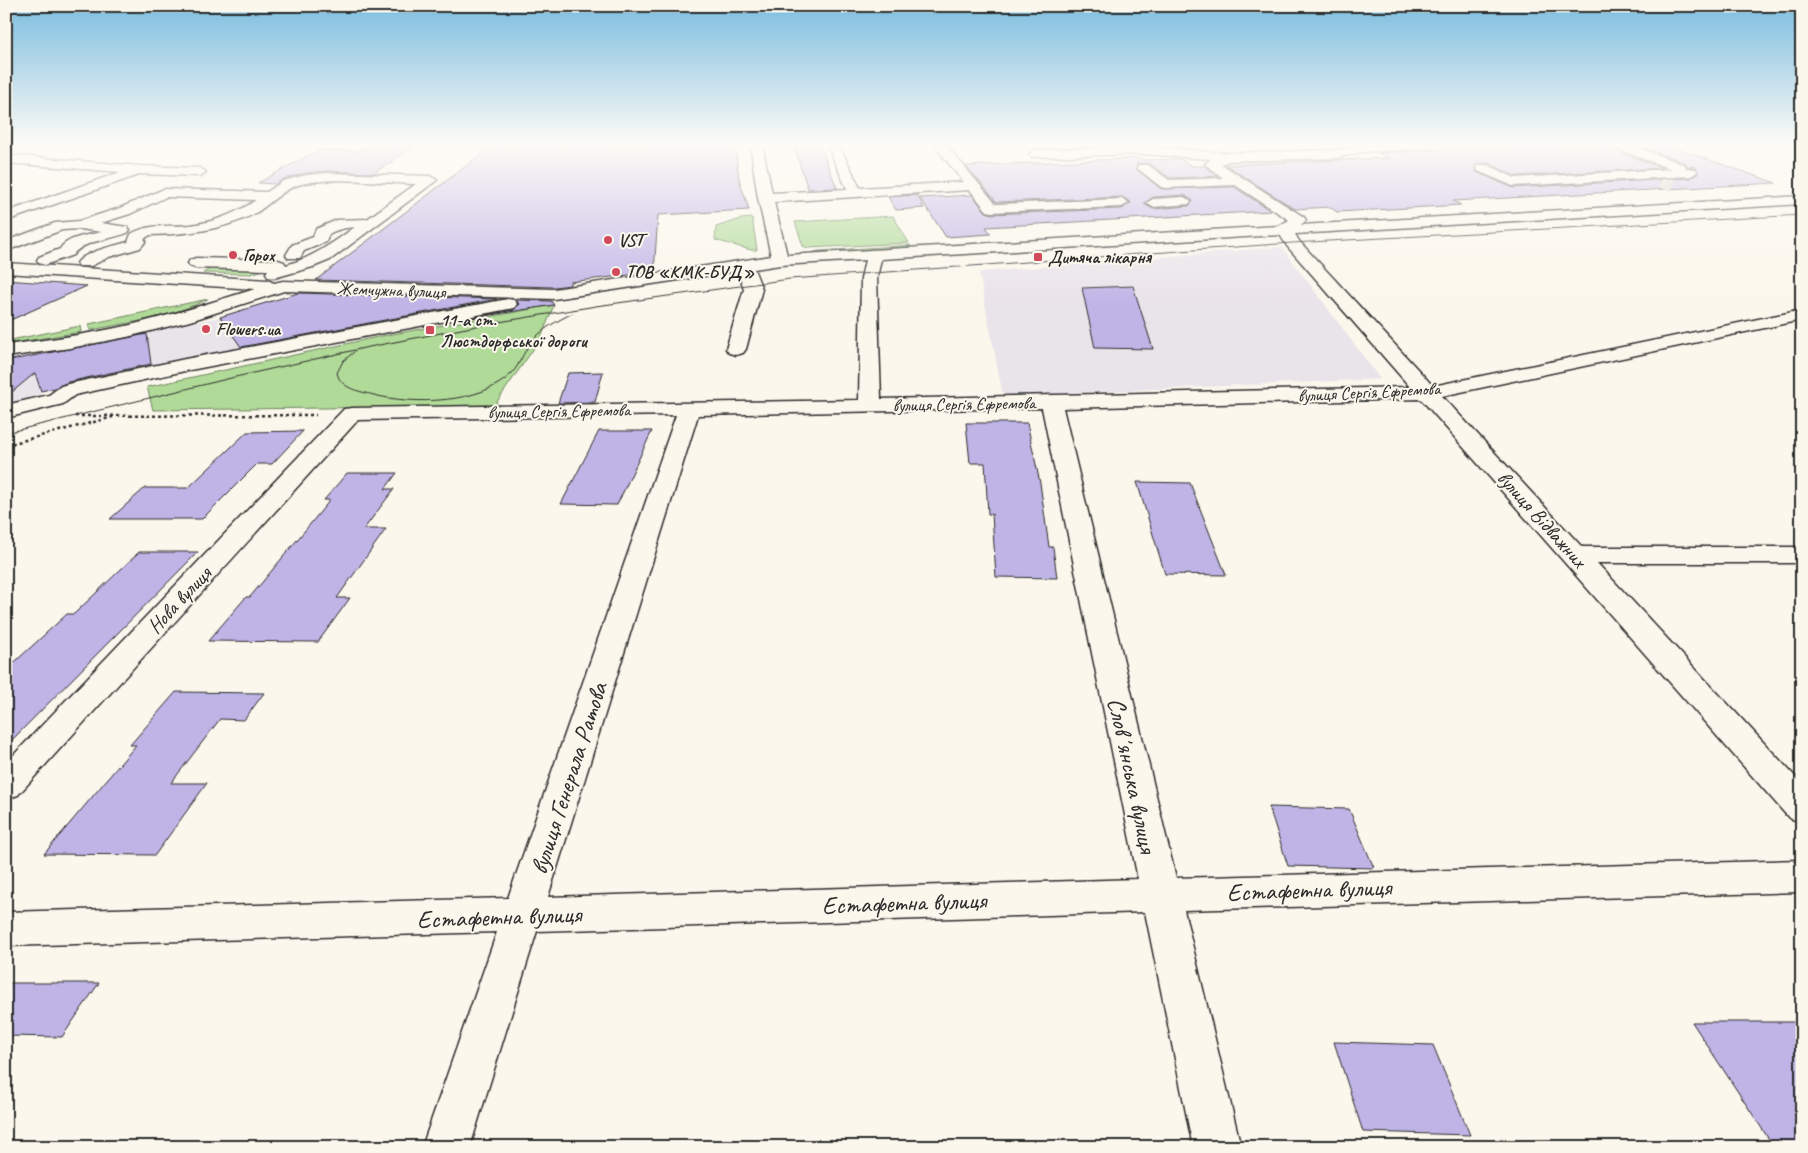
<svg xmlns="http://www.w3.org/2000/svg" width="1808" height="1153" font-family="Caveat,sans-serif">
<rect width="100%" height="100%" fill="#fbf7ec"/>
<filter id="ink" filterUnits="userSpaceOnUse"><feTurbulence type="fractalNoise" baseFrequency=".02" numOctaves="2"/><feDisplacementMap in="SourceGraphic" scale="10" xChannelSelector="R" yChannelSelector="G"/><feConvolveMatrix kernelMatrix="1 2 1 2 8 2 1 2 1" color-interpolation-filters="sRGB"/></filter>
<g filter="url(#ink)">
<g fill="#e9e3ea">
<path d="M1012 144H1147L1017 150Z"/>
<path d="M1282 247 1380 379 1003 396 979 272Z"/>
<path d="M220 317 245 352 176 363 41 391 38 401 6 409V359L42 354Z"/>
</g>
<g fill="#b0da97" stroke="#6e8261">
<path d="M893 216 909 243 808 248 803 246 795 222Z"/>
<path d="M752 218 757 250H751L715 240 716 227 741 219Z"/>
<path d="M910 245 912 248 814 252 818 251Z"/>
<path d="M213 267 263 270 251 274 203 273Z"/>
<path d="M208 299C172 317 129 323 90 330L89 324Z"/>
<path d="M554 305 541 338 494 406 153 410 147 387 382 336Z"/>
<path d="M80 326 81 332 6 344V341Z"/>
</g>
<g fill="#beb4e6" stroke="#2b2b2b" fill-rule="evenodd">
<path d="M376 144H419L374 173 326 171 306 173 283 179 276 184 258 183 318 150 357 151Z"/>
<path d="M495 144H735L739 179 749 210 658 215 654 272 570 282V285L554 287 316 280Z"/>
<path d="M793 144H819L837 188 808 189Z"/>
<path d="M1537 144H1608L1611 149 1662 168 1515 176 1489 163H1478L1475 167 1476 172 1513 188 1691 178 1698 174 1696 167 1687 166 1686 163 1633 144H1664L1776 183 1453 201 1461 205 1337 212 1330 207 1295 209 1226 165 1388 158 1379 153Z"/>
<path d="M1141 158 1144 160 1181 159 1192 166H1204L1218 176 1170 178 1149 163H1137L1136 169 1161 189 1234 187 1271 211 986 227 991 234 946 237 920 198 972 195 986 212 992 214 1122 209 1131 202 1122 197 997 202 966 166ZM1184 195 1193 201 1189 206 1153 209 1144 204 1153 197Z"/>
<path d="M917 195 924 208 896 210 888 197Z"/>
<path d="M6 280 87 286 6 322Z"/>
<path d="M1133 286 1153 349 1095 348 1082 288Z"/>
<path d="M298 293 497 299 241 347 220 317Z"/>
<path d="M516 300 551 301 554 305 465 319 514 310 519 304Z"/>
<path d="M147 334 151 364 68 382 55 388 41 391 35 373 6 397V361Z"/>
<path d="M603 372 595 402 558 403 568 373Z"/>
<path d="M966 423H1027L1040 483 1049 547H1053L1057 578 996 577 992 514H988L985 463H970Z"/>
<path d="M303 431 272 464H257L202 519H110L145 488H188L247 432Z"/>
<path d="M599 431H652L617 505 561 504Z"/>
<path d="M347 473H397L385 489H394L364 529H386L337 598H350L318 642 208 641 246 597H250L330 500H324Z"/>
<path d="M1137 482 1190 483 1226 575 1165 574Z"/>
<path d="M139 552H198L6 746V670L67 614H74Z"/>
<path d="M176 692 264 693 244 720 220 719 171 783H207L155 855 44 854 136 745H130Z"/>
<path d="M1269 807 1349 809 1374 868 1288 866Z"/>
<path d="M6 983H99L62 1037 6 1036Z"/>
<path d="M1692 1022H1802V1147H1774Z"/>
<path d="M1334 1042 1433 1045 1470 1135 1363 1132Z"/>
</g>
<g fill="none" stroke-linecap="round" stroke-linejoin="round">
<path stroke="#d1cec5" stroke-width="13" stroke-dasharray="13 7" stroke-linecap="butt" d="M1661 181 1680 188"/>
<defs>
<g id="minor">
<path d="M750 144H762L772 193 847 189 828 147 831 144H838L840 147 860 188 964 182 933 144H945L996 204 1122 199 1129 203 1122 207 992 212 987 211 970 190 774 202 787 255 1279 226 1289 220 1235 185 1166 188 1161 187 1137 168 1138 165H1148L1169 180 1223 178 1205 164 1211 159 1142 154 1031 157 1029 154 1035 150 1142 146 1226 153 1337 150 1365 144H1437L1431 148 1361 152 1337 158 1229 161 1221 164 1304 217 1306 220 1301 225 1802 196V204L1295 234 1299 241 1433 386 1802 310V320L1442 396 1582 547H1802V563H1597L1802 784V822L1789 818 1421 399 1063 408 1176 878 1802 860V892L1184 910 1241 1147H1193L1145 912 537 931 470 1147H422L497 932 6 946V912L508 898 676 415 358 420 18 795 6 799V763L344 409 352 408 859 400 861 278 865 260 780 265 754 269 762 289 746 349 743 353 736 355 729 353 726 349 744 289 738 271 554 299 284 291 190 321 127 337 70 348 6 357V345C47 340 87 334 126 326 170 316 212 302 255 289L6 273V263L267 280 274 283 283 281 554 289 771 256 758 198ZM1280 235 1287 246 1410 387 881 399 877 278 881 259ZM1042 408 1138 879 548 897 698 415Z"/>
<path d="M1610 144H1627L1685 165 1686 168 1696 169 1697 172 1691 176 1513 186 1478 171 1477 168 1478 165H1488L1515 178 1671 169 1612 147Z"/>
<path d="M6 155 140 166 200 168 206 172 200 176 137 174 136 176 6 221V212L121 172 6 163Z"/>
<path d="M326 173 430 176 437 180 330 260 313 267 274 278 268 277 266 273 268 270 196 268 190 266 188 263 190 260 196 258 278 260 284 262 286 265C314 257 331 244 355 227 345 228 337 229 329 234L326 242 304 251 300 258H288L286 255 292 245 313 237 316 229 337 220 367 219 416 184C382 183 326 175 295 186 280 192 268 206 254 214 221 231 186 234 150 235L144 239 146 241 140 248 109 257 91 266H79L77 263C85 251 115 246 128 242L131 234C150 223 170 227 191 225 214 222 237 213 256 200L166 197 130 214 101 223 127 227 130 230 127 233C111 240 83 240 73 255L45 265 39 263 37 260 39 257 60 249C67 237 89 235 102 232L80 229 62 230 6 251V241L55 223 79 221 120 208 164 189 267 192 283 181 306 175Z"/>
<path d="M1184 197 1191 201 1189 204 1153 207 1146 203 1153 199Z"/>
<path d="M508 299 514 300 517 304 514 308 185 371 75 395 63 404 6 418V405L49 395 61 386 68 384 185 359Z"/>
</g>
</defs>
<use href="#minor" stroke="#2b2b2b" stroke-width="3"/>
<path stroke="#2b2b2b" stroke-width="1" stroke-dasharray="2 2" stroke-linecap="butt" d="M195 150 211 144"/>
<g stroke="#2b2b2b" stroke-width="2.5" stroke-dasharray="3 3" stroke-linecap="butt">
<path d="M75 416 316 415"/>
<path d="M6 445 113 417"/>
</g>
<use href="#minor" fill="#fbf7ec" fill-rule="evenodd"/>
<g stroke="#2b2b2b" stroke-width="1">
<path d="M354 352 343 361 337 373C341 389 359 391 374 395 412 405 483 404 512 373 520 364 523 353 530 344 541 329 557 321 573 313"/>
<path d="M6 433 231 378 364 348 487 324 596 306 790 279 1292 243 1802 215"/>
</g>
</g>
</g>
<linearGradient id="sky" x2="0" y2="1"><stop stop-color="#7bbddf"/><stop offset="0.47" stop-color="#fdfbf6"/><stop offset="1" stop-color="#fdfbf6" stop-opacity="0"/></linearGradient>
<rect width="1808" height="306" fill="url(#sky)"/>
<g fill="#d1495b" stroke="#fbf7ec" stroke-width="2">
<circle cx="608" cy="240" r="5"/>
<circle cx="233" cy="255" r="5"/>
<rect x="1033" y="252" width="10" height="10" rx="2.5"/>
<circle cx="616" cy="272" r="5"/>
<circle cx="206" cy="329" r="5"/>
<rect x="425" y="325" width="10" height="10" rx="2.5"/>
</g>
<g text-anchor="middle" stroke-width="4" stroke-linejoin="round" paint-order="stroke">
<g font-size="18" font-weight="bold" fill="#2b2b2b" stroke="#fbf7ec" text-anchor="start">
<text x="618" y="246">VST</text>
<text x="243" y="261">Горох</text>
<text x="1048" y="263">Дитяча лікарня</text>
<text x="626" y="278">ТОВ «КМК-БУД»</text>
<text x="440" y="326">11-а ст.<tspan x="440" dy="21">Люстдорфської дороги</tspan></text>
<text x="216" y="335">Flowers.ua</text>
</g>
<g font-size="18" fill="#2b2b2b" stroke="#fbf7ec">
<text transform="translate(391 290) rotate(2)" y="6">Жемчужна вулиця</text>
<text transform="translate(1369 392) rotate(-3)" y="6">вулиця Сергія Єфремова</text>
<text transform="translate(964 404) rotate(-1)" y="6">вулиця Сергія Єфремова</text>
<text transform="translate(559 411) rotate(-1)" y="6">вулиця Сергія Єфремова</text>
</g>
<g font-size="21" fill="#2b2b2b" stroke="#fbf7ec">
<text transform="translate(1542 519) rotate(48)" y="7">вулиця Відважних</text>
<text transform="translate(179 600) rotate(-47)" y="7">Нова вулиця</text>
</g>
<g font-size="25" fill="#2b2b2b" stroke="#fbf7ec">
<text transform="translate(1133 775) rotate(78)" y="9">Словʼянська вулиця</text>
<text transform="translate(568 778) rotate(-72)" y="9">вулиця Генерала Ратова</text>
<text transform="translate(1309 889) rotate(-2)" y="9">Естафетна вулиця</text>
<text transform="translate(904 902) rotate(-2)" y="9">Естафетна вулиця</text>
<text transform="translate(499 916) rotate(-2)" y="9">Естафетна вулиця</text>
</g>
</g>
<rect width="1808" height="1153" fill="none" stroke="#fbf7ec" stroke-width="25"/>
<rect x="12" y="12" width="1783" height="1128" fill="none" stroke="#2b2b2b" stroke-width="2" filter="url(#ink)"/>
</svg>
